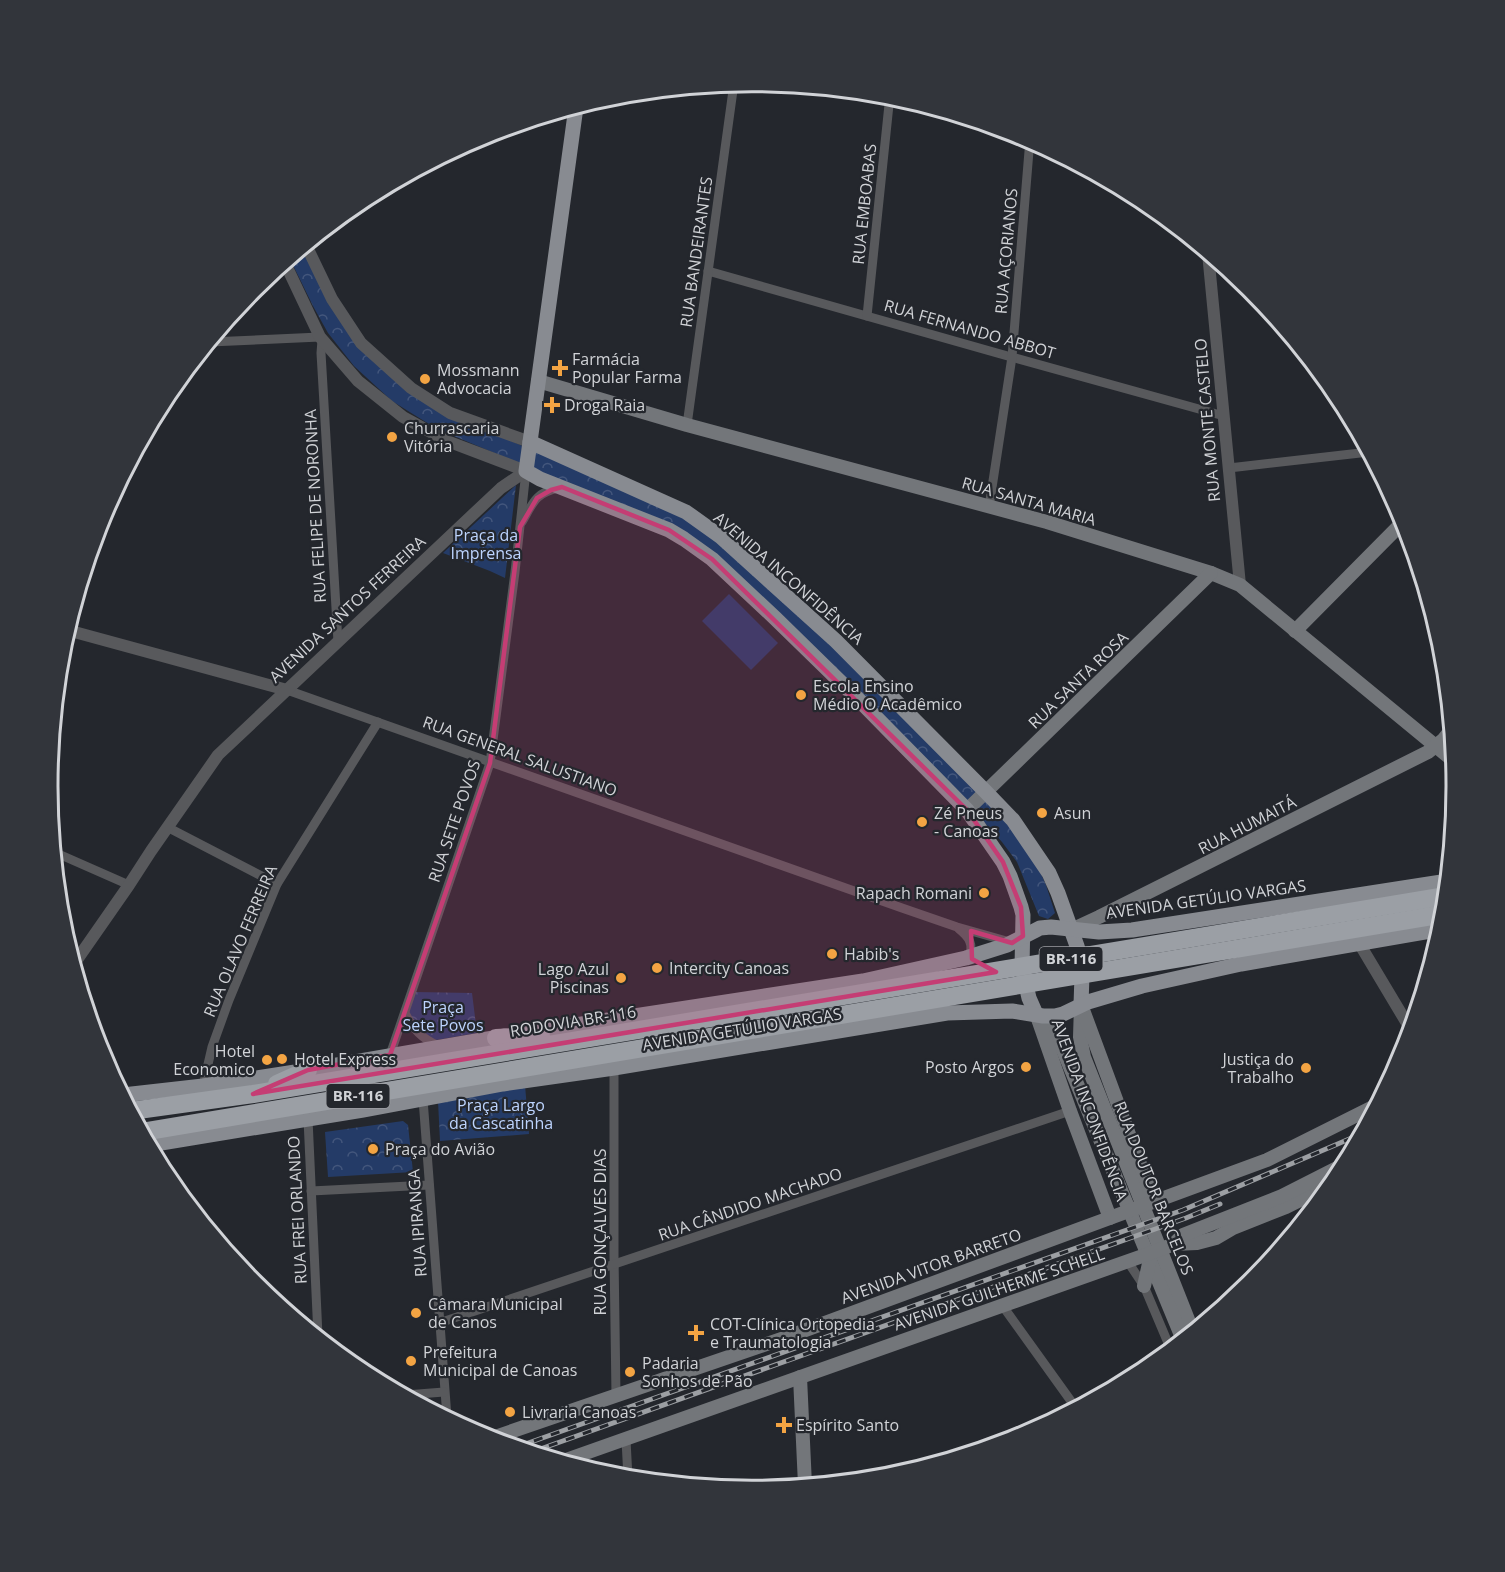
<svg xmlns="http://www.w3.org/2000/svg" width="1505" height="1572" font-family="'Open Sans',sans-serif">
<defs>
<pattern id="park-crowns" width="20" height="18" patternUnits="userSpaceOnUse" patternTransform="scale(1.5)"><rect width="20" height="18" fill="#243b67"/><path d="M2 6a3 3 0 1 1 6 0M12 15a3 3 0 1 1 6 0" fill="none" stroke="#43567c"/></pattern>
</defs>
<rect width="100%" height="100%" fill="#24272d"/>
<path fill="#243b67" d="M729 594 778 643 751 670 702 621Z"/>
<g fill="url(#park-crowns)">
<path d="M302 249 327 298 410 392 511 441 682 514 719 540 831 643 1010 823 1032 854 1046 885 1055 913 1048 919 1039 916 1017 862 1002 842 956 791 674 528 437 429 392 401 354 366 328 333 313 306 290 259Z"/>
<path d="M516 485 505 578 490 571 443 553Z"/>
<path d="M415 992 472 993 477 1033 436 1040 426 1036 408 1014Z"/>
<path d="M525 1085 529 1134 440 1141 438 1101Z"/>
<path d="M403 1121 408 1125 413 1172 328 1177 325 1132Z"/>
</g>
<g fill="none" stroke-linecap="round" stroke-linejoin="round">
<g stroke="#58595c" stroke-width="9">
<path d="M708 271 997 353 1224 416"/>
<path d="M867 316 890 95"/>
<path d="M322 340 321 353 338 642"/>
<path d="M210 342 320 337"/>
<path d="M687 425 734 83"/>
<path d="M1229 468 1369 452"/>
<path d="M989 507 1012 357 1030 139"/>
<path d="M522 522C533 503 535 493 558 488"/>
<path d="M61 652 64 640"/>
<path d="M287 690 902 908 957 927 1010 942"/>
<path d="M167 827 277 884"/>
<path d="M54 852 129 885"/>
<path d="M959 929C969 937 974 944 969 957"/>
<path d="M405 1013C413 1029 422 1039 439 1046"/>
<path d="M390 1055 490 763 515 572 526 471"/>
<path d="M614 1068V1255L616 1395"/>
<path d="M203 1086 212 1047 229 1000 277 884 378 722"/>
<path d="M423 1099 447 1417"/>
<path d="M308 1119 318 1336"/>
<path d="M311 1191 429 1185"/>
<path d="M1128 1262 1144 1286 1171 1350"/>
<path d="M1002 1305 1076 1408"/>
<path d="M439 1323 1070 1111"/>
<path d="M405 1395 444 1392"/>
<path d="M626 1440 628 1478"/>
</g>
<g stroke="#58595c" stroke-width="12">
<path d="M306 245 332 299 361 343 411 388 450 413 530 442"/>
<path d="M1208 253 1240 585"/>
<path d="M285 263 320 337 358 381 403 417 447 441 526 471"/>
<path d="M67 630 287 690"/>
<path d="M1359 943 1411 1030"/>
<path d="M74 964 129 885 151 851 218 755 501 488 526 471"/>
</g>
<g stroke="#73767a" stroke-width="14">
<path d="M538 381 687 425 1047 522 1211 573 1240 585 1455 762"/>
<path d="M1295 631 1405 520"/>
<path d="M967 810 1211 573"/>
<path d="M1071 930 1099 917 1428 752 1443 740 1451 730"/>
<path d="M1081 1005 1080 1037 1084 1057 1193 1332"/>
<path d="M1083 1010 1154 1202"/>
<path d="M1036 1014 1049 1027 1063 1050 1183 1340"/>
<path d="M1038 1019 1070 1111 1110 1218"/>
<path d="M1174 1244 1197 1243 1216 1238 1233 1228 1286 1207 1334 1183"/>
<path d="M1144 1286 1150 1259"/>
<path d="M800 1377 805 1485"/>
<path d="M489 1439 784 1338 1267 1160 1377 1105"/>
<path d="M563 1461 1151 1253 1174 1244 1183 1235 1282 1196 1345 1164"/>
</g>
<g stroke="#888b91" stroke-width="15">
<path d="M576 107 526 471 540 479 669 530 684 539 712 559 775 618 861 702 967 810 1003 862 1010 876 1021 907 1023 915 1022 968 1029 998 1036 1014"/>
<path d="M530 442 686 512 721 537 836 641 986 792 1013 820 1049 873 1058 893 1077 946 1081 960 1082 975 1081 1005"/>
<path d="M529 1032 863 981 966 958 1007 945 1040 928 1051 927 1099 932 1132 930 1448 881"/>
<path d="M123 1095 203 1086 308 1070 505 1036"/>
<path d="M149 1145 363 1110 503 1084 614 1068 947 1013 1012 1011 1043 1016H1055L1063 1014 1088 1002 1142 986 1241 964 1442 929"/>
</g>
<g stroke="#9b9fa5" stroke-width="18">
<path d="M496 1038 541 1036"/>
<path d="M277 1084 308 1070"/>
<path d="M131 1111 253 1094 1446 896"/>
<path d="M142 1132 1444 914"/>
</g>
<defs>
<g id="rail">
<path d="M517 1447 1183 1210 1361 1134"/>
<path d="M532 1452 1186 1218 1220 1204"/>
</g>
</defs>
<use href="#rail" stroke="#9c9fa3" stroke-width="5"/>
<use href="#rail" stroke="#24272d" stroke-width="3" stroke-dasharray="9" stroke-linecap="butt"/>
</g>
<path fill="#c53d74" fill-opacity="0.2" stroke="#c53d74" stroke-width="4.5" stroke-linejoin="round" d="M562 487 669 530 712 559 967 810 1003 862 1021 907 1023 936 1012 943 971 931 972 959 996 972 253 1094 308 1070 390 1055 490 763 520 527 537 498 551 490Z"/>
<g fill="#f3a443" stroke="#24272d" stroke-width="2">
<path d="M557 359h6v6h6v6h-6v6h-6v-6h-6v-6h6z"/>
<circle cx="425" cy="379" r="6"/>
<path d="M549 396h6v6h6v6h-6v6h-6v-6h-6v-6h6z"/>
<circle cx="392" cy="437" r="6"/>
<circle cx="801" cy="695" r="6"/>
<circle cx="1042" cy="813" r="6"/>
<circle cx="922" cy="822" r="6"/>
<circle cx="984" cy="893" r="6"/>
<circle cx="832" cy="954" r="6"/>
<circle cx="657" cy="968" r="6"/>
<circle cx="621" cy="978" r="6"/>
<circle cx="282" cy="1059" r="6"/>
<circle cx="267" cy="1060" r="6"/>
<circle cx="1026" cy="1067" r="6"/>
<circle cx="1306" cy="1068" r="6"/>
<circle cx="373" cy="1149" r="6"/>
<circle cx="416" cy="1313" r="6"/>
<path d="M693 1324h6v6h6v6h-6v6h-6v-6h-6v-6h6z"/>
<circle cx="411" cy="1361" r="6"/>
<circle cx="630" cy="1372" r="6"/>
<circle cx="510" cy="1412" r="6"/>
<path d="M781 1416h6v6h6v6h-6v6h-6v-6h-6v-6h6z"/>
</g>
<g text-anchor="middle" stroke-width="4.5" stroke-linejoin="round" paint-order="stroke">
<g fill="#24272d" stroke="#9d9fa4" stroke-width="1.5">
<rect x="1039.5" y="947" width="63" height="24" rx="4.5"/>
<rect x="326.5" y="1084" width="63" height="24" rx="4.5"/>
</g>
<g font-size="15" font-weight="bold" fill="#d1d3d7">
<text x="1071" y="964">BR-116</text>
<text x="358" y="1101">BR-116</text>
</g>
<g font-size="16" fill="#d1d3d7" stroke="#24272d">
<text transform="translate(864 204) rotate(-84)" y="6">RUA EMBOABAS</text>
<text transform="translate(1006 251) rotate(-85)" y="6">RUA AÇORIANOS</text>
<text transform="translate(696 252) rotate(-82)" y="6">RUA BANDEIRANTES</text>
<text transform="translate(970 329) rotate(16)" y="6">RUA FERNANDO ABBOT</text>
<text transform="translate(1207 420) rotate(-95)" y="6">RUA MONTE CASTELO</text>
<text transform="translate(1029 501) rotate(16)" y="6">RUA SANTA MARIA</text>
<text transform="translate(315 506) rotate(-93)" y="6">RUA FELIPE DE NORONHA</text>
<text transform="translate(789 578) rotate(41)" y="6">AVENIDA INCONFIDÊNCIA</text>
<text transform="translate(347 609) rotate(-43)" y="6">AVENIDA SANTOS FERREIRA</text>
<text transform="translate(1078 680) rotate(-44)" y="6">RUA SANTA ROSA</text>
<text transform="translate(520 756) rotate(20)" y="6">RUA GENERAL SALUSTIANO</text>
<text transform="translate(454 821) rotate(-71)" y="6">RUA SETE POVOS</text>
<text transform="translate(1247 825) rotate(-27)" y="6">RUA HUMAITÁ</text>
<text transform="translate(1206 899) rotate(-8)" y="6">AVENIDA GETÚLIO VARGAS</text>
<text transform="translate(240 941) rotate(-67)" y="6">RUA OLAVO FERREIRA</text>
<text transform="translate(573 1021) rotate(-9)" y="6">RODOVIA BR-116</text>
<text transform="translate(742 1029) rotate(-9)" y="6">AVENIDA GETÚLIO VARGAS</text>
<text transform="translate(1090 1110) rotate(70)" y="6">AVENIDA INCONFIDÊNCIA</text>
<text transform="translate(1154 1188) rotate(68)" y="6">RUA DOUTOR BARCELOS</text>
<text transform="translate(750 1204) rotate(-19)" y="6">RUA CÂNDIDO MACHADO</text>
<text transform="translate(297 1210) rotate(-93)" y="6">RUA FREI ORLANDO</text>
<text transform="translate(417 1223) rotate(-94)" y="6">RUA IPIRANGA</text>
<text transform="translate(600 1232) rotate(-90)" y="6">RUA GONÇALVES DIAS</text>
<text transform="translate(931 1266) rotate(-20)" y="6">AVENIDA VITOR BARRETO</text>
<text transform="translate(999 1289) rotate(-19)" y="6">AVENIDA GUILHERME SCHELL</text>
</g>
<g font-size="16" fill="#d1d3d7" stroke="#24272d" text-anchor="start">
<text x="572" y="365">Farmácia<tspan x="572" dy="18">Popular Farma</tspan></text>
<text x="437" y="376">Mossmann<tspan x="437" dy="18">Advocacia</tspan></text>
<text x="564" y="411">Droga Raia</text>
<text x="404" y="434">Churrascaria<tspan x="404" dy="18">Vitória</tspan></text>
<text x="813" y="692">Escola Ensino<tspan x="813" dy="18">Médio O Acadêmico</tspan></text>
<text x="934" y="819">Zé Pneus<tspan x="934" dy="18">- Canoas</tspan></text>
<text x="1054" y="819">Asun</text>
<text x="972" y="899" text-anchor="end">Rapach Romani</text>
<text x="844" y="960">Habib's</text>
<text x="669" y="974">Intercity Canoas</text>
<text x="609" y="975" text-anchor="end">Lago Azul<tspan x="609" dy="18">Piscinas</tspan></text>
<text x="255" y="1057" text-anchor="end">Hotel<tspan x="255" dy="18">Economico</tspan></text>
<text x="294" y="1065">Hotel Express</text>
<text x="1294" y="1065" text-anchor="end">Justiça do<tspan x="1294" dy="18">Trabalho</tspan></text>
<text x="1014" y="1073" text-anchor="end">Posto Argos</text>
<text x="385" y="1155">Praça do Avião</text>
<text x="428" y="1310">Câmara Municipal<tspan x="428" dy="18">de Canos</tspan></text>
<text x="710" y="1330">COT-Clínica Ortopedia<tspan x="710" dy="18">e Traumatologia</tspan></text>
<text x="423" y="1358">Prefeitura<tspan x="423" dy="18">Municipal de Canoas</tspan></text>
<text x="642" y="1369">Padaria<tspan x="642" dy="18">Sonhos de Pão</tspan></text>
<text x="522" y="1418">Livraria Canoas</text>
<text x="796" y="1431">Espírito Santo</text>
</g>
<g font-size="16" fill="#bdd4fe" stroke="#24272d">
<text x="486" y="541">Praça da<tspan x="486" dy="18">Imprensa</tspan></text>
<text x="443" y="1013">Praça<tspan x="443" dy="18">Sete Povos</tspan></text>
<text x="501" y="1111">Praça Largo<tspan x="501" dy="18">da Cascatinha</tspan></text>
</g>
</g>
<path d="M0 0H1505V1572H0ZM58 786a694 694 0 1 1 1388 0a694 694 0 1 1-1388 0Z" fill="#32353b" fill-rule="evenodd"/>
<path fill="none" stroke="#d1d3d7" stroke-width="3" d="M58 786a694 694 0 1 1 1388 0a694 694 0 1 1-1388 0Z"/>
</svg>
